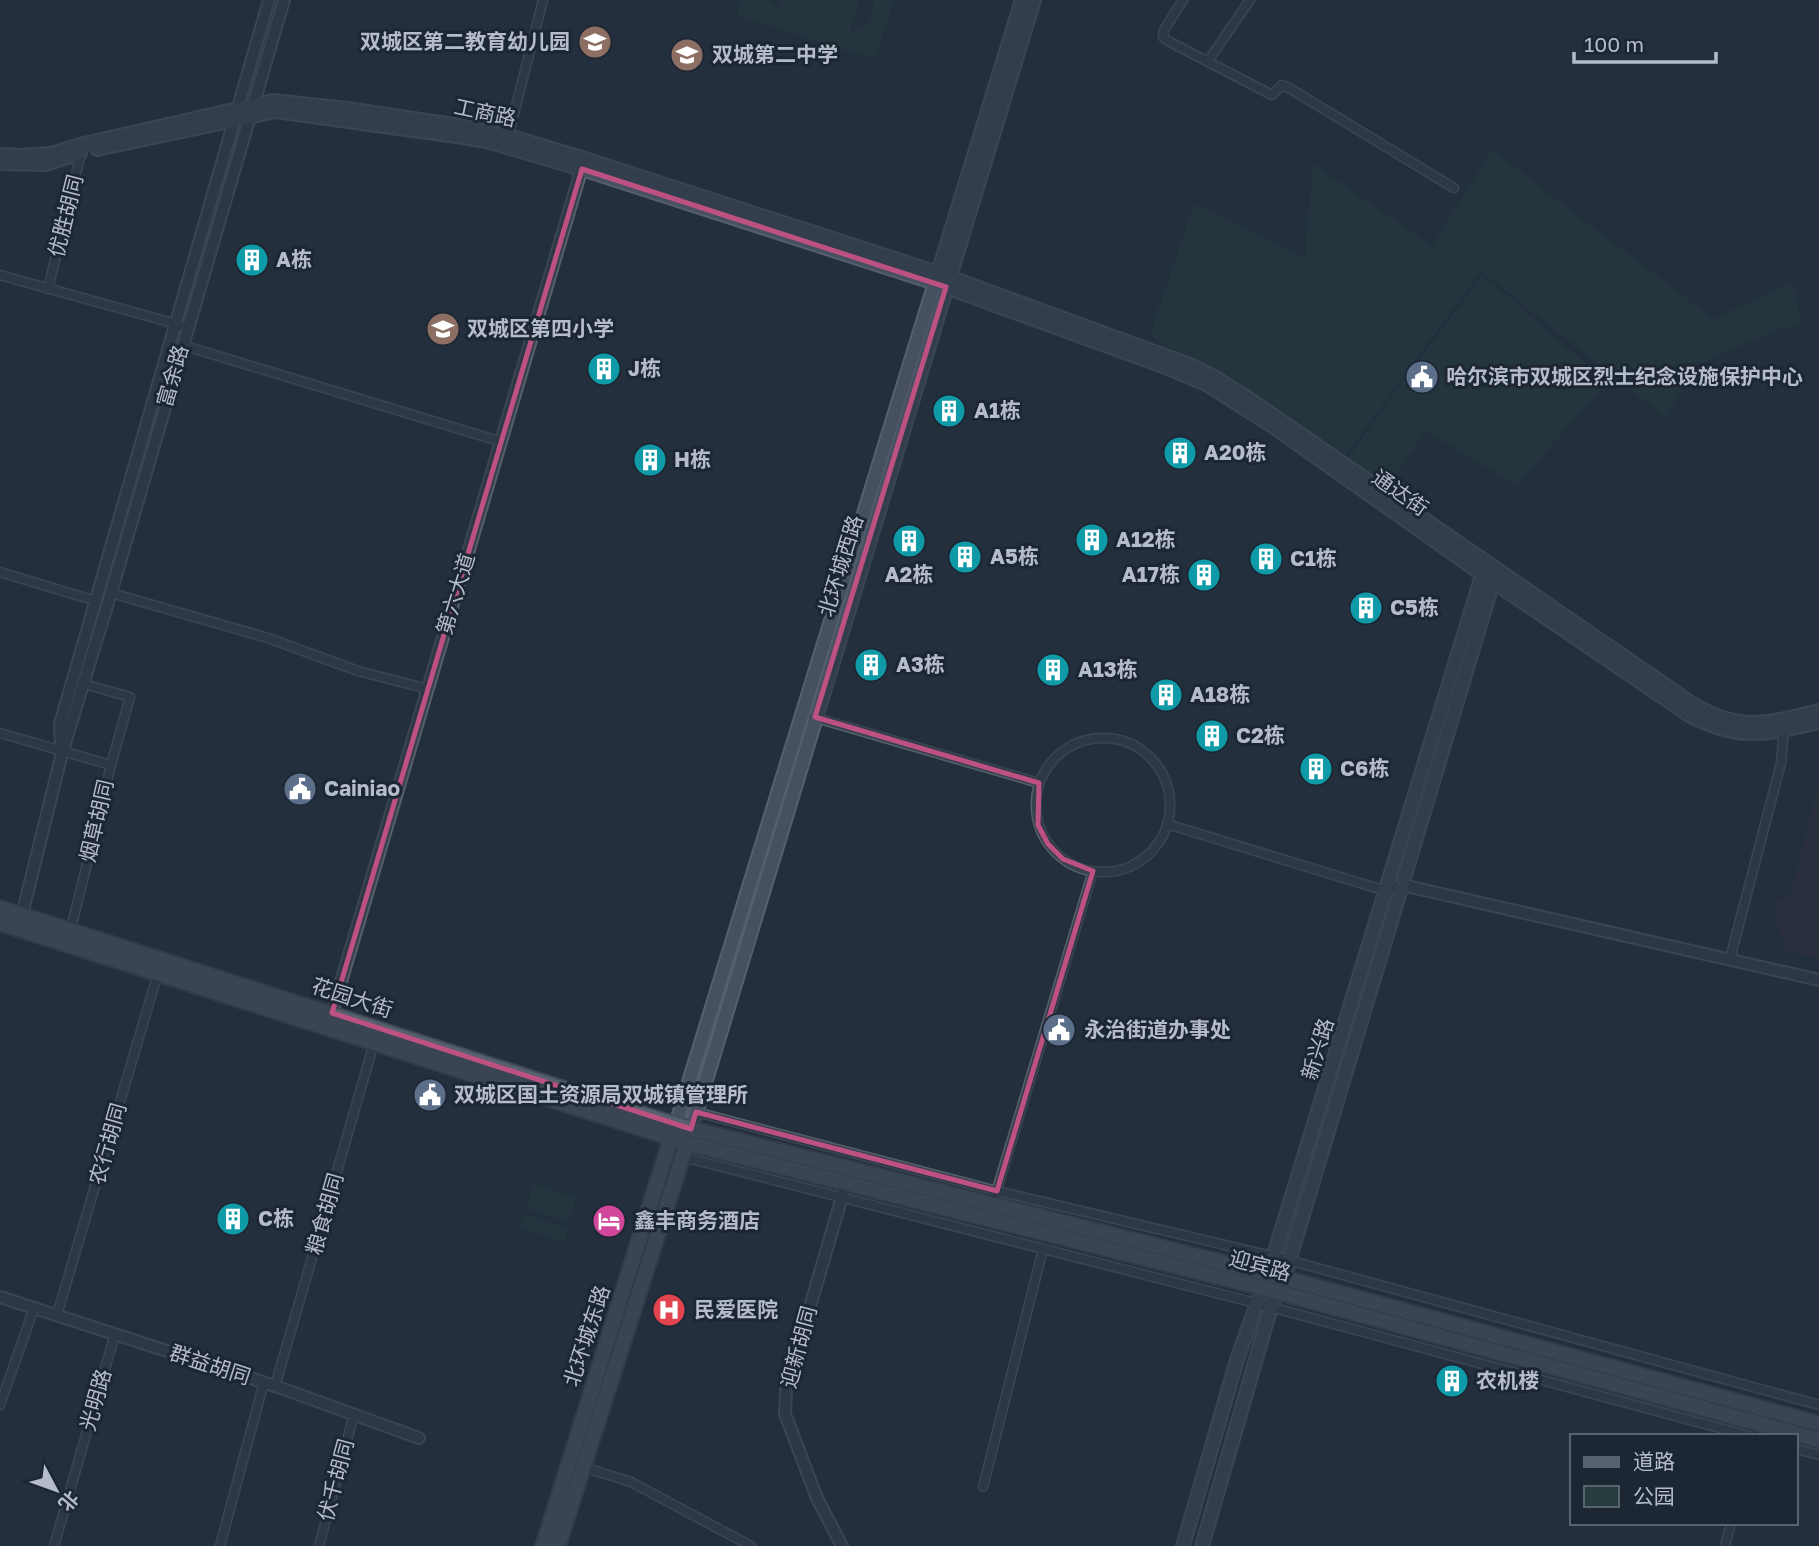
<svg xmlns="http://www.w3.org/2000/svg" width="1819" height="1546" font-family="'Golos Text','Noto Sans SC',sans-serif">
<rect width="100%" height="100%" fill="#242f3e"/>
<path fill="#32303f" d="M1819 781V958L1787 951 1772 912 1777 901 1791 893Z"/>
<g fill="#263c3f">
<path d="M741 0H769L782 13 848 33 779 11 782 0H859L849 33C867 30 875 18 873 0H894L875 59 736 15Z"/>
<path d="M1492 150 1713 319 1793 283 1802 324 1776 330 1698 364 1665 417 1481 271 1345 456 1216 371 1162 344 1150 334 1194 204 1305 258 1313 164 1432 246Z"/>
<path d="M1483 275 1607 382 1517 485 1425 431 1389 486 1347 460 1398 388Z"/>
<path d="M534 1184 576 1197 568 1222 526 1208Z"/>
<path d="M525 1214 568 1229 564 1242 520 1228Z"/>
</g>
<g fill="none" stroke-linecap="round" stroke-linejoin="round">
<defs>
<g id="minor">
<path d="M1183 0 1164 30 1163 37 1168 41 1272 95 1282 85 1289 88 1454 188"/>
<path d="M1208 61 1250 0"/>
<path d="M507 141 543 0"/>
<path d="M0 275 187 327"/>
<path d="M48 289 82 149"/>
<path d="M182 345 502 442"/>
<path d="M0 572 96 601"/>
<path d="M111 593 268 638 358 671 428 689"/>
<path d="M813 717 1039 783"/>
<path d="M0 733 111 765"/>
<circle cx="1103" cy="805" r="67"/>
<path d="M1167 824 1386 891 1389 890"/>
<path d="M70 933 111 765 130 697 84 684"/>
<path d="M1730 959 1781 763 1784 728"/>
<path d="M696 1112 997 1191 1288 1260 1819 1405"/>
<path d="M683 1157 1271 1307 1749 1436"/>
<path d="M995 1196 1093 871"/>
<path d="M57 1315 158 973"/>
<path d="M275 1386 374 1043"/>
<path d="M0 1405 34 1308"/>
<path d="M1796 1449 1819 1455"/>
<path d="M583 1467 631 1482 751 1546"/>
<path d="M983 1487 1043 1249"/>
<path d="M54 1546 115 1334"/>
<path d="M220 1546 264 1382"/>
<path d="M319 1546 354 1414"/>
<path d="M1725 1546 1731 1523"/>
</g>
<g id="tertiary">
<path d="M61 746 60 724 269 0"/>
<path d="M1396 887 1402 885 1819 980"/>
<path d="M21 919 62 753 111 593 284 0"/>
<path d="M330 1019 584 161"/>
<path d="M0 1297 275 1386 419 1438"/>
<path d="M842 1546 817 1498 785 1414 786 1389 846 1183"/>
</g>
<g id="secondary">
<path d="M97 149 276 111 463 137 487 141 582 169 935 283 1163 366 1208 385 1274 427 1482 574 1689 715C1742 742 1764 734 1819 722"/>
<path d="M0 155 21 156 51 154 84 144 273 101 347 109 460 126 508 136 585 159 938 273 1190 365 1214 377 1243 395 1694 705C1742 733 1769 723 1819 711"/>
<path d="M0 163 45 164 80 153"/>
<path d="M673 1134 1022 0"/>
<path d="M689 1136 1034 0"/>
<path d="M1183 1546 1237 1360 1273 1258 1484 569"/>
<path d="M1202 1546 1271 1307 1284 1278 1495 575"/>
</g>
<g id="primary">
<path d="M0 908 676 1125 1284 1278 1819 1424"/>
<path d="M0 923 687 1143 1263 1288 1819 1440"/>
<path d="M543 1546 671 1138"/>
<path d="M558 1546 687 1143"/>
</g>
</defs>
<use href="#minor" stroke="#565f6c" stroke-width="11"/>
<use href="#tertiary" stroke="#565f6c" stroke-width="14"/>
<use href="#secondary" stroke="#565f6c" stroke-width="16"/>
<use href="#primary" stroke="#414a57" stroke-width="18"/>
<use href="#minor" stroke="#38414e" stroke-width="8"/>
<use href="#tertiary" stroke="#38414e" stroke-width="10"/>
<use href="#secondary" stroke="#465061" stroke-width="12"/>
<use href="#primary" stroke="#56606e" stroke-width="14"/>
</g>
<path d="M0 0H1819V1546H0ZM582 169 946 287 815 717 1039 783 1038 825 1048 844 1063 859 1093 871 997 1191 696 1112 691 1129 332 1013Z" fill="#242f3e" fill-opacity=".55" fill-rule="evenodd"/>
<path fill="none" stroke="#bd5182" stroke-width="5" stroke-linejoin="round" d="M582 169 946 287 815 717 1039 783 1038 825 1048 844 1063 859 1093 871 997 1191 696 1112 691 1129 332 1013Z"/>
<defs>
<symbol id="school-disc" viewBox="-11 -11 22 22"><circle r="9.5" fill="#8d6e63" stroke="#1d2633"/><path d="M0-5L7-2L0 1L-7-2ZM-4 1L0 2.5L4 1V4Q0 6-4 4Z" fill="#fff"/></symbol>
<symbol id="building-disc" viewBox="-11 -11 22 22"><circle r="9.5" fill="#0f9aa8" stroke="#1d2633"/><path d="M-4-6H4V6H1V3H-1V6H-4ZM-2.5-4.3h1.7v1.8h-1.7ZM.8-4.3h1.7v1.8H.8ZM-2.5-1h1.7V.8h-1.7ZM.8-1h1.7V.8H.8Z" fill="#fff"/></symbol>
<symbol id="civic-disc" viewBox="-11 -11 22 22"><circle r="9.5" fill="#5c6f8a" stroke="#1d2633"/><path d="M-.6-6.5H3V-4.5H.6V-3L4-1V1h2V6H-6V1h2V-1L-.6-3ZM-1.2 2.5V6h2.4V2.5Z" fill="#fff"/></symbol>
<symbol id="hotel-disc" viewBox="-11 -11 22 22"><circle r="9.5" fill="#d1479c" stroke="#1d2633"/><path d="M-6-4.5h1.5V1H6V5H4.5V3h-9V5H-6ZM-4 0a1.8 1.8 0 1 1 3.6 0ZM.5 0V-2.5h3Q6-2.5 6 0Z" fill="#fff"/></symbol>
<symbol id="hospital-disc" viewBox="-11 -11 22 22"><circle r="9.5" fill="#e0444e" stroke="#1d2633"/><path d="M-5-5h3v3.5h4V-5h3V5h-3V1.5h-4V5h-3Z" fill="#fff"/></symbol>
</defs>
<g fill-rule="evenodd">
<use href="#school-disc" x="576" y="23" width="38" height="38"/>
<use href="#school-disc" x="668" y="36" width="38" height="38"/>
<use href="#building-disc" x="233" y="241" width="38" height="38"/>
<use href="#school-disc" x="424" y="310" width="38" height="38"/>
<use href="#building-disc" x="585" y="350" width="38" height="38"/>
<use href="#civic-disc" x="1403" y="358" width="38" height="38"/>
<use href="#building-disc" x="930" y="392" width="38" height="38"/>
<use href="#building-disc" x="1161" y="434" width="38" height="38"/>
<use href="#building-disc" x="631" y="441" width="38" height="38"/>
<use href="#building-disc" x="1073" y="521" width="38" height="38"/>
<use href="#building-disc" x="890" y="522" width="38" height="38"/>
<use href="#building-disc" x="946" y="538" width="38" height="38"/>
<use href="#building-disc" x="1247" y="540" width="38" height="38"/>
<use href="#building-disc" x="1185" y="556" width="38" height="38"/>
<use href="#building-disc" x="1347" y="589" width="38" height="38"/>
<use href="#building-disc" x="852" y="646" width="38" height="38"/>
<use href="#building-disc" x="1034" y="651" width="38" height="38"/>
<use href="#building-disc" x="1147" y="676" width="38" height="38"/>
<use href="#building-disc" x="1193" y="717" width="38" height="38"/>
<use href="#building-disc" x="1297" y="750" width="38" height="38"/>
<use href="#civic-disc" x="281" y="770" width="38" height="38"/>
<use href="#civic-disc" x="1040" y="1011" width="38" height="38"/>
<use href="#civic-disc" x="411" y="1076" width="38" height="38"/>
<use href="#building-disc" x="214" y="1200" width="38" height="38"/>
<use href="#hotel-disc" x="590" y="1202" width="38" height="38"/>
<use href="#hospital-disc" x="650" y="1291" width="38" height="38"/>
<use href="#building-disc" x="1433" y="1362" width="38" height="38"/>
</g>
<g text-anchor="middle" stroke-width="6" stroke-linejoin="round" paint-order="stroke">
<g font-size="21" font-weight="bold" fill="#b4bcc9" stroke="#1d2633" text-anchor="start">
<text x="570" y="49" text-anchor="end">双城区第二教育幼儿园</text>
<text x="712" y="62">双城第二中学</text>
<text x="276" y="267">A栋</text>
<text x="467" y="336">双城区第四小学</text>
<text x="628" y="376">J栋</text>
<text x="1446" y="384">哈尔滨市双城区烈士纪念设施保护中心</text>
<text x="974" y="418">A1栋</text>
<text x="1204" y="460">A20栋</text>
<text x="674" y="467">H栋</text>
<text x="1116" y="547">A12栋</text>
<text x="990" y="564">A5栋</text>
<text x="1290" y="566">C1栋</text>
<text x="909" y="582" text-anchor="middle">A2栋</text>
<text x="1180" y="582" text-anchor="end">A17栋</text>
<text x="1390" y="615">C5栋</text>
<text x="896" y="672">A3栋</text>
<text x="1078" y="677">A13栋</text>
<text x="1190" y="702">A18栋</text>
<text x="1236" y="743">C2栋</text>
<text x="1340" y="776">C6栋</text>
<text x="324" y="796">Cainiao</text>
<text x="1084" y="1037">永治街道办事处</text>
<text x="454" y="1102">双城区国土资源局双城镇管理所</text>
<text x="258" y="1226">C栋</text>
<text x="634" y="1228">鑫丰商务酒店</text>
<text x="694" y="1317">民爱医院</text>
<text x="1476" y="1388">农机楼</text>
</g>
<g font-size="21" fill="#b4bcc9" stroke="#1d2633">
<text transform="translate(485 113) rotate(12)" y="7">工商路</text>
<text transform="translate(66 216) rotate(-76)" y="7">优胜胡同</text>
<text transform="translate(173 376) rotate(-74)" y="7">富余路</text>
<text transform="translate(1400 493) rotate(35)" y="7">通达街</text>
<text transform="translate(841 566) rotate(-73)" y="7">北环城西路</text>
<text transform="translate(456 594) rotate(-73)" y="7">第六大道</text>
<text transform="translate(97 821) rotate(-77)" y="7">烟草胡同</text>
<text transform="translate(352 998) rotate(18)" y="7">花园大街</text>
<text transform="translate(1318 1049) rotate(-73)" y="7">新兴路</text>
<text transform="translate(108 1144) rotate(-74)" y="7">农行胡同</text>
<text transform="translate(325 1214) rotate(-74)" y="7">粮食胡同</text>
<text transform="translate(1260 1266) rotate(15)" y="7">迎宾路</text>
<text transform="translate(587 1336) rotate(-72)" y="7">北环城东路</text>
<text transform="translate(799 1347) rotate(-75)" y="7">迎新胡同</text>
<text transform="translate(210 1365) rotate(18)" y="7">群益胡同</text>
<text transform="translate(96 1400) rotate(-74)" y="7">光明路</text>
<text transform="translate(336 1480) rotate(-75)" y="7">伏千胡同</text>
</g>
</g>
<rect x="1570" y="1434" width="228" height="91" fill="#1d2633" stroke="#59626f" stroke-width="2"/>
<rect x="1584" y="1457" width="35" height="10" fill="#56606e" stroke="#59626f" stroke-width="2"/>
<text x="1633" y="1469" font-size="21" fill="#b4bcc9">道路</text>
<rect x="1584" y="1486" width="35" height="21" fill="#263c3f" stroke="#59626f" stroke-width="2"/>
<text x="1633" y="1504" font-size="21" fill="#b4bcc9">公园</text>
<g transform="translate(56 1490) rotate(131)" stroke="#1d2633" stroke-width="5" paint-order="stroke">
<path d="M0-5L12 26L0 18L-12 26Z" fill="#b4bcc9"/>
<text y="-10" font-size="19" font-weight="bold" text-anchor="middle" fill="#b4bcc9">北</text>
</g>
<path d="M1574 52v10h142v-10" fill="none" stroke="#b4bcc9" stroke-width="3.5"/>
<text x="1584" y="52" font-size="21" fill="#b4bcc9" stroke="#1d2633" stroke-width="5" paint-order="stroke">100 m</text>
</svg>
